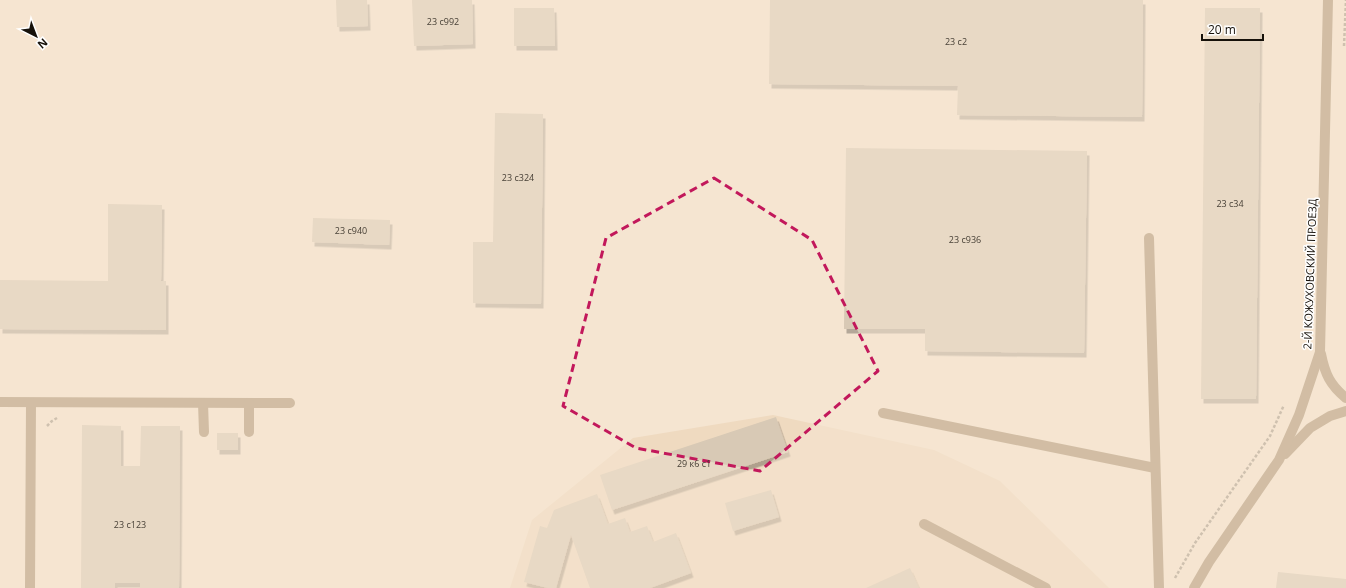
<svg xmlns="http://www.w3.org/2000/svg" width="1346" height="588" font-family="'Open Sans',sans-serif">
<defs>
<filter id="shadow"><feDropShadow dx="2.5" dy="4.5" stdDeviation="0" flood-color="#0004"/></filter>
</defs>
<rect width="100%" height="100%" fill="#f5e5d1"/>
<path fill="#efdac0" d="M773 415 934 450 1000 481 1109 588H510L532 520 633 438Z"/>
<g fill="#d8c9b5" filter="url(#shadow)">
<path d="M336 0H367L368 26 337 27Z"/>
<path d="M412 0H472L473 44 414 46Z"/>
<path d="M770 0H1143L1142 117 957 115 958 86 769 84Z"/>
<path d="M514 8H554L555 46H514Z"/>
<path d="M1205 8H1260L1256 399H1201Z"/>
<path d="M495 113 543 114 541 304 473 303V242H493Z"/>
<path d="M846 148 1087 151 1084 353 925 351V329H844Z"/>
<path d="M108 204 162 205 161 281H166V330L0 329V280L108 281Z"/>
<path d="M313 218 390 220 389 245 312 242Z"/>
<path d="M776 417 788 452 612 510 600 475Z"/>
<path d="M82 425 121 426V466H140L141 426H180L179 588H140V583H115V588H81Z"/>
<rect x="217" y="433" width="21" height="17"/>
<path d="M771 490 779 517 733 531 725 503Z"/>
<path d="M597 494 608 524 625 518 630 532 647 526 653 542 676 533 691 573 650 588H590L571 535 556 588H548L524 582 540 526 547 528 554 510Z"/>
<path d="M910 568 919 588H866Z"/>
<path d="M1278 572 1346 579V588H1276Z"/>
</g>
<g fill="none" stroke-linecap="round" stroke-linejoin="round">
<g stroke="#a19586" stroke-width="2.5" stroke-dasharray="3 2" stroke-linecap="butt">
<path d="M1344 46 1346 0"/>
<path d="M47 426 52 421 57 418"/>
<path d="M1175 578 1195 543 1270 436 1284 405"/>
</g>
<g stroke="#a68d6e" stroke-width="10">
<path d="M1149 238 1159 588"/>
<path d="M1321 354C1325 374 1330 385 1346 398"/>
<path d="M0 402 290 403"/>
<path d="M203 403 204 432"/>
<path d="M883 413 1155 468"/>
<path d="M249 432V403"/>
<path d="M1285 454 1310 428 1330 416 1346 411"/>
<path d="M924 524 1046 588"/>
<path d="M30 588 31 403"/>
<path d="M1194 588 1209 562 1279 460 1299 415 1320 352 1328 0"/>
</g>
</g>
<path d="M0 0H1346V588H0ZM714 178 812 240 878 371 760 471 636 448 563 406 606 238Z" fill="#f5e5d1" fill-opacity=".55" fill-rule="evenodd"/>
<path fill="none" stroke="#c2185b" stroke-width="3" stroke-dasharray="8 5" stroke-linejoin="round" d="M714 178 812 240 878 371 760 471 636 448 563 406 606 238Z"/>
<g text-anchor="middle" stroke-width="3" stroke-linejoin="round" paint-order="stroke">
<g font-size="9" fill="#463f35">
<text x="443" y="25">23 с992</text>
<text x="956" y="45">23 с2</text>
<text x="518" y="181">23 с324</text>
<text x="1230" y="207">23 с34</text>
<text x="351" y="234">23 с940</text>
<text x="965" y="243">23 с936</text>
<text x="694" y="467">29 к6 с1</text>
<text x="130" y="528">23 с123</text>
</g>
<g font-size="11" fill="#16110a" stroke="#fff">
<text transform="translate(1310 274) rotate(-88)" y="4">2-Й КОЖУХОВСКИЙ ПРОЕЗД</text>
</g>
</g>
<g transform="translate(36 36) rotate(138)" stroke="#ffffff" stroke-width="3" paint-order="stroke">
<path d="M0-3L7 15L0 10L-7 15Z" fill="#16110a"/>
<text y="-6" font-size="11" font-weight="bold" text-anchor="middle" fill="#16110a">N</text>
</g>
<path d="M1202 34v6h61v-6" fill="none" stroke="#16110a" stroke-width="2"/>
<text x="1208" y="34" font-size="12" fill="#16110a" stroke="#ffffff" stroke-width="3" paint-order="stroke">20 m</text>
</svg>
